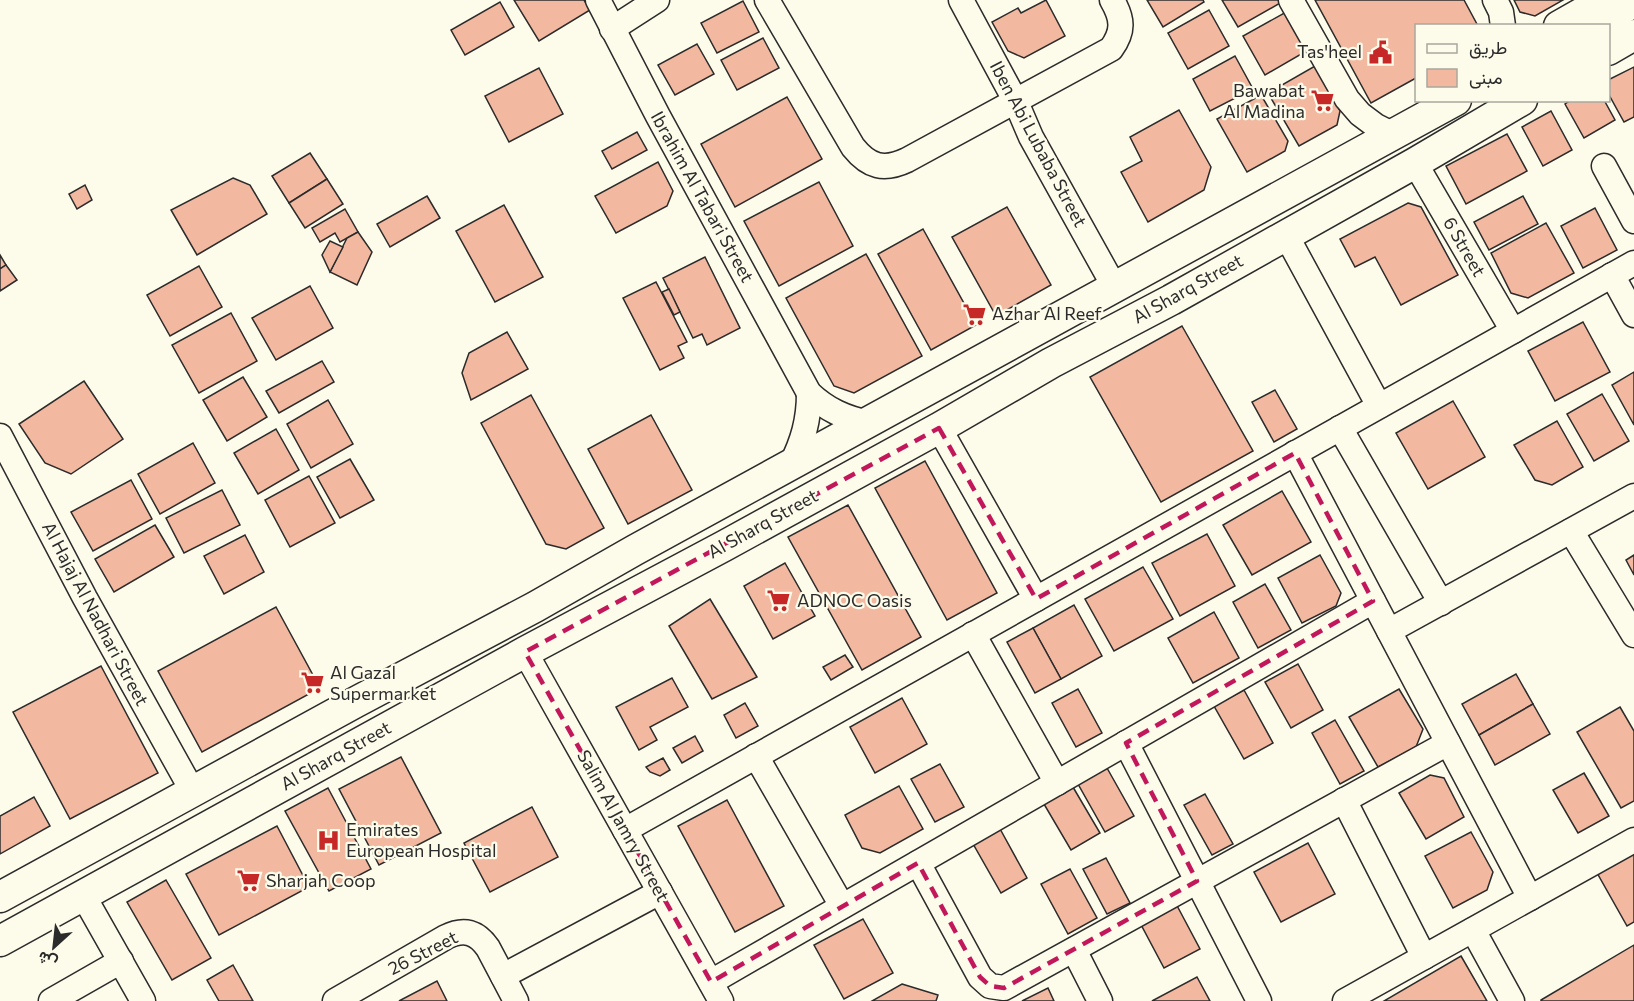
<svg xmlns="http://www.w3.org/2000/svg" width="1634" height="1001" font-family="Commissioner,Vazirmatn,sans-serif">
<rect width="100%" height="100%" fill="#fdfbea"/>
<g fill="#f2b8a0" stroke="#2b2b2b" stroke-width="1.5">
<path d="M514 0H584L590 10 539 41Z"/>
<path d="M1046 0 1065 36 1024 58 1008 51 992 22 1018 8 1021 13Z"/>
<path d="M1147 0H1203L1204 2 1163 27Z"/>
<path d="M1222 0H1281L1282 2 1238 27Z"/>
<path d="M1315 0H1464L1478 26H1416V78L1371 103Z"/>
<path d="M1514 0H1563L1535 16 1520 12Z"/>
<path d="M743 1 759 32 717 53 701 23Z"/>
<path d="M500 2 514 27 465 55 451 30Z"/>
<path d="M1209 10 1229 46 1188 69 1168 33Z"/>
<path d="M1288 11 1310 49 1265 75 1243 36Z"/>
<path d="M763 38 779 68 737 90 721 60Z"/>
<path d="M697 44 714 74 675 95 658 65Z"/>
<path d="M1235 56 1253 89 1210 111 1193 79Z"/>
<path d="M1315 66 1340 111 1337 125 1299 146 1268 93Z"/>
<path d="M1634 67V117L1624 122 1608 93V80Z"/>
<path d="M539 68 563 114 509 142 485 96Z"/>
<path d="M1261 95 1288 141 1285 151 1247 172 1217 119Z"/>
<path d="M787 97 822 159 735 207 701 144Z"/>
<path d="M1571 100H1604L1615 120 1584 138 1565 104Z"/>
<path d="M1179 110 1211 167 1204 190 1148 222 1121 172 1142 161 1130 137Z"/>
<path d="M1551 111 1572 150 1543 166 1522 127Z"/>
<path d="M637 132 647 150 612 169 602 151Z"/>
<path d="M1507 134 1527 171 1466 204 1446 166Z"/>
<path d="M310 153 327 179 289 203 272 176Z"/>
<path d="M658 162 673 191 667 206 616 233 595 196Z"/>
<path d="M233 178 250 185 267 214 197 255 171 210Z"/>
<path d="M327 179 343 204 305 228 289 203Z"/>
<path d="M819 182 853 246 779 286 744 221Z"/>
<path d="M85 185 92 200 77 209 69 194Z"/>
<path d="M427 196 440 218 390 247 377 224Z"/>
<path d="M1523 196 1538 224 1489 250 1474 222Z"/>
<path d="M1408 203 1421 207 1458 275 1401 305 1375 257 1355 267 1340 239Z"/>
<path d="M504 205 543 277 495 302 456 231Z"/>
<path d="M1007 207 1051 285 996 316 952 237Z"/>
<path d="M1595 208 1617 250 1583 268 1561 226Z"/>
<path d="M345 209 358 232 340 242 335 233 320 242 312 228Z"/>
<path d="M1546 223 1574 273 1528 298 1511 293 1491 253Z"/>
<path d="M923 229 976 325 931 350 878 254Z"/>
<path d="M358 232 372 252 357 285 330 272 347 238Z"/>
<path d="M330 241 343 247 330 272 322 255Z"/>
<path d="M866 254 922 356 854 393 834 386 786 298Z"/>
<path d="M0 255 6 265 0 269Z"/>
<path d="M705 257 740 328 707 345 702 334 693 338 663 278Z"/>
<path d="M6 265 17 280 0 291V269Z"/>
<path d="M199 266 222 307 170 336 147 295Z"/>
<path d="M656 282 687 342 678 346 684 358 660 370 623 298Z"/>
<path d="M310 286 333 328 276 360 252 318Z"/>
<path d="M669 289 680 312 674 315 662 292Z"/>
<path d="M231 313 257 361 199 393 172 345Z"/>
<path d="M1583 322 1610 372 1555 401 1528 351Z"/>
<path d="M1182 326 1253 451 1161 502 1090 377Z"/>
<path d="M507 332 528 369 471 400 462 373 469 353Z"/>
<path d="M322 361 334 382 279 413 266 391Z"/>
<path d="M1634 372V425L1612 385Z"/>
<path d="M243 377 267 417 227 441 203 400Z"/>
<path d="M84 381 123 439 71 474 45 463 19 424Z"/>
<path d="M1275 390 1297 429 1274 442 1252 402Z"/>
<path d="M1602 394 1629 441 1594 461 1567 414Z"/>
<path d="M531 395 604 528 566 549 546 544 481 423Z"/>
<path d="M328 400 353 444 311 468 287 424Z"/>
<path d="M1453 401 1485 457 1428 489 1396 433Z"/>
<path d="M651 415 692 490 628 524 588 449Z"/>
<path d="M1557 421 1583 467 1552 485 1535 480 1514 445Z"/>
<path d="M276 429 299 470 258 494 234 453Z"/>
<path d="M193 443 215 483 160 514 138 474Z"/>
<path d="M350 459 374 500 340 518 317 477Z"/>
<path d="M925 461 997 593 947 620 875 488Z"/>
<path d="M309 476 335 523 290 547 265 500Z"/>
<path d="M131 480 152 519 93 551 71 512Z"/>
<path d="M222 490 240 525 184 553 166 518Z"/>
<path d="M1282 491 1311 542 1252 575 1223 525Z"/>
<path d="M848 505 921 637 862 670 788 537Z"/>
<path d="M155 525 174 557 114 592 95 559Z"/>
<path d="M1207 534 1235 586 1180 616 1152 563Z"/>
<path d="M245 535 264 572 224 594 204 556Z"/>
<path d="M1320 555 1341 593 1336 606 1302 623 1278 578Z"/>
<path d="M1634 555V575L1626 560Z"/>
<path d="M785 563 815 616 773 639 744 586Z"/>
<path d="M1143 567 1173 619 1114 651 1085 599Z"/>
<path d="M1265 584 1291 630 1258 648 1233 602Z"/>
<path d="M710 599 757 677 712 699 669 626Z"/>
<path d="M1074 605 1102 656 1061 679 1033 628Z"/>
<path d="M276 607 320 688 202 752 158 671Z"/>
<path d="M1214 612 1239 658 1193 683 1168 638Z"/>
<path d="M1033 628 1061 679 1035 693 1007 642Z"/>
<path d="M845 655 853 667 831 680 823 667Z"/>
<path d="M1298 664 1323 710 1291 728 1265 682Z"/>
<path d="M101 666 158 773 70 819 13 712Z"/>
<path d="M1516 674 1533 704 1479 735 1462 704Z"/>
<path d="M672 678 688 707 650 727 657 740 639 750 616 707Z"/>
<path d="M1078 689 1102 733 1076 747 1052 703Z"/>
<path d="M1399 689 1423 729 1416 747 1378 767 1349 717Z"/>
<path d="M1244 690 1273 743 1244 759 1214 706Z"/>
<path d="M902 698 927 744 875 773 850 727Z"/>
<path d="M745 703 758 726 736 738 724 715Z"/>
<path d="M1533 704 1550 734 1495 765 1479 735Z"/>
<path d="M1620 707 1634 731V801L1621 808 1577 732Z"/>
<path d="M1335 720 1364 771 1340 784 1312 733Z"/>
<path d="M695 736 703 751 682 763 673 748Z"/>
<path d="M401 757 441 833 379 865 339 789Z"/>
<path d="M663 758 670 770 660 776 650 772 646 767Z"/>
<path d="M940 764 964 807 935 822 911 779Z"/>
<path d="M1107 768 1134 816 1105 832 1078 784Z"/>
<path d="M1584 773 1609 816 1578 833 1553 790Z"/>
<path d="M1430 775 1444 778 1464 817 1426 839 1399 793Z"/>
<path d="M1070 782 1100 833 1071 850 1041 799Z"/>
<path d="M899 786 923 829 880 853 862 848 845 815Z"/>
<path d="M328 788 371 869 329 891 285 811Z"/>
<path d="M1205 794 1233 844 1212 855 1184 805Z"/>
<path d="M34 797 50 826 0 854V816Z"/>
<path d="M727 800 784 906 735 932 678 826Z"/>
<path d="M532 807 558 857 490 892 464 843Z"/>
<path d="M277 826 309 887 219 935 186 874Z"/>
<path d="M999 827 1027 878 1001 893 972 842Z"/>
<path d="M1471 832 1493 872 1487 890 1453 908 1425 856Z"/>
<path d="M1308 843 1335 894 1281 922 1254 872Z"/>
<path d="M1634 851V922L1627 926 1596 871Z"/>
<path d="M1106 858 1130 903 1107 914 1083 869Z"/>
<path d="M1070 869 1097 918 1068 934 1041 884Z"/>
<path d="M166 880 211 958 172 980 127 902Z"/>
<path d="M1174 900 1200 949 1164 968 1138 919Z"/>
<path d="M863 919 893 973 844 999 814 945Z"/>
<path d="M1634 945V1001H1541V1000Z"/>
<path d="M1461 956 1487 1001H1384Z"/>
<path d="M233 965 253 1001H219L207 980Z"/>
<path d="M1197 977 1210 1001H1152Z"/>
<path d="M437 981 447 1001H399Z"/>
<path d="M902 984 938 995 936 1001H872Z"/>
<path d="M1048 988 1054 1001H1022Z"/>
</g>
<g fill="none" stroke-linecap="round" stroke-linejoin="round">
<defs>
<g id="minor">
<path d="M598 0 658 116 809 393C827 410 845 418 869 423"/>
<path d="M767 0 853 147C869 167 884 171 907 160L1111 49C1124 31 1123 19 1112 0"/>
<path d="M961 0 1016 102 1031 137 1115 288"/>
<path d="M1291 0 1347 99 1360 114 1376 126 1394 135"/>
<path d="M1495 0 1501 12 1503 26"/>
<path d="M612 29 657 0"/>
<path d="M1415 163 1513 331"/>
<path d="M1604 166 1634 221"/>
<path d="M1286 235 1379 406"/>
<path d="M1612 275 1634 315"/>
<path d="M939 428 1036 599"/>
<path d="M1340 428 1441 603"/>
<path d="M0 436 85 598 193 792"/>
<path d="M1295 453 1530 898"/>
<path d="M791 465C803 441 809 420 809 393"/>
<path d="M1571 531 1634 635"/>
<path d="M1389 631 1634 496"/>
<path d="M973 634 1057 783"/>
<path d="M525 652 721 1001"/>
<path d="M1126 743 1259 1001"/>
<path d="M756 756 842 906"/>
<path d="M1344 800 1424 957"/>
<path d="M625 830 1634 263"/>
<path d="M918 863 980 977 990 986 1004 988 1448 743"/>
<path d="M83 895 143 1001"/>
<path d="M1473 930 1512 1001"/>
<path d="M1074 950 1100 1001"/>
<path d="M503 976 660 892"/>
<path d="M711 982 1373 601"/>
<path d="M51 1001 121 961"/>
<path d="M335 1001 446 937C464 928 477 932 488 948L516 1001"/>
<path d="M1345 1001 1634 840"/>
</g>
<g id="major">
<path d="M1559 26 1605 0"/>
<path d="M1592 26 1634 2"/>
<path d="M1608 50 1634 35"/>
<path d="M0 897 356 702 535 607 635 550 1456 100"/>
<path d="M0 941 525 652 724 546 939 428 1051 363 1171 300 1415 163 1522 100"/>
</g>
</defs>
<use href="#minor" stroke="#2b2b2b" stroke-width="27"/>
<use href="#major" stroke="#2b2b2b" stroke-width="33"/>
<use href="#minor" stroke="#fdfbea" stroke-width="24"/>
<use href="#major" stroke="#fdfbea" stroke-width="30"/>
</g>
<path fill="none" stroke="#c2185b" stroke-width="4.5" stroke-dasharray="12 8" stroke-linejoin="round" d="M939 428 1036 599 1295 453 1373 601 1126 743 1197 881 1004 988 990 986 980 977 918 863 711 982 525 652Z"/>
<defs>
<symbol id="civic-bare" viewBox="-9 -9 18 18"><path d="M-.6-6.5H3V-4.5H.6V-3L4-1V1h2V6H-6V1h2V-1L-.6-3ZM-1.2 2.5V6h2.4V2.5Z" fill="#c62828" stroke="#fdfbea" stroke-width="2.5" paint-order="stroke"/></symbol>
<symbol id="supermarket-bare" viewBox="-9 -9 18 18"><path d="M-6-5.5h2.5l.6 2H6L4.5 2H-2.5L-4.4-4H-6ZM-1.5 3.2a1.3 1.3 0 1 0 .1 0ZM3 3.2a1.3 1.3 0 1 0 .1 0Z" fill="#c62828" stroke="#fdfbea" stroke-width="2.5" paint-order="stroke"/></symbol>
<symbol id="hospital-bare" viewBox="-9 -9 18 18"><path d="M-5-5h3v3.5h4V-5h3V5h-3V1.5h-4V5h-3Z" fill="#c62828" stroke="#fdfbea" stroke-width="2.5" paint-order="stroke"/></symbol>
</defs>
<g fill-rule="evenodd">
<use href="#civic-bare" x="1364" y="36" width="33" height="33"/>
<use href="#supermarket-bare" x="1306" y="84" width="33" height="33"/>
<use href="#supermarket-bare" x="958" y="298" width="33" height="33"/>
<use href="#supermarket-bare" x="762" y="584" width="33" height="33"/>
<use href="#supermarket-bare" x="296" y="666" width="33" height="33"/>
<use href="#hospital-bare" x="312" y="824" width="33" height="33"/>
<use href="#supermarket-bare" x="232" y="864" width="33" height="33"/>
</g>
<g text-anchor="middle" stroke-width="4.5" stroke-linejoin="round" paint-order="stroke">
<g font-size="18" fill="#2b2b2b" stroke="#fdfbea" text-anchor="start">
<text x="1362" y="58" text-anchor="end">Tas'heel</text>
<text x="1305" y="97" text-anchor="end">Bawabat<tspan x="1305" dy="21">Al Madina</tspan></text>
<text x="992" y="320">Azhar Al Reef</text>
<text x="797" y="607">ADNOC Oasis</text>
<text x="330" y="679">Al Gazal<tspan x="330" dy="21">Supermarket</tspan></text>
<text x="346" y="836">Emirates<tspan x="346" dy="21">European Hospital</tspan></text>
<text x="266" y="887">Sharjah Coop</text>
</g>
<g font-size="18" fill="#2b2b2b" stroke="#fdfbea">
<text transform="translate(1038 144) rotate(62)" y="6">Iben Abi Lubaba Street</text>
<text transform="translate(702 197) rotate(61)" y="6">Ibrahim Al Tabari Street</text>
<text transform="translate(1464 247) rotate(60)" y="6">6 Street</text>
<text transform="translate(1188 289) rotate(-29)" y="6">Al Sharq Street</text>
<text transform="translate(763 524) rotate(-29)" y="6">Al Sharq Street</text>
<text transform="translate(95 614) rotate(62)" y="6">Al Hajaj Al Nadhari Street</text>
<text transform="translate(336 756) rotate(-29)" y="6">Al Sharq Street</text>
<text transform="translate(623 826) rotate(61)" y="6">Salim Al Jamry Street</text>
<text transform="translate(423 953) rotate(-27)" y="6">26 Street</text>
</g>
</g>
<rect x="1415" y="24" width="195" height="78" fill="#fdfbea" stroke="#a9a89e" stroke-width="1.5"/>
<rect x="1427" y="44" width="30" height="9" fill="#fdfbea" stroke="#a9a89e" stroke-width="1.5"/>
<text x="1469" y="54" font-size="18" fill="#2b2b2b">طريق</text>
<rect x="1427" y="69" width="30" height="18" fill="#f2b8a0" stroke="#a9a89e" stroke-width="1.5"/>
<text x="1469" y="84" font-size="18" fill="#2b2b2b">مبنى</text>
<g transform="translate(54 947) rotate(207)" stroke="#fdfbea" stroke-width="4.5" paint-order="stroke">
<path d="M0-4.5L10 22L0 15L-10 22Z" fill="#2b2b2b"/>
<text y="-9" font-size="16" font-weight="bold" text-anchor="middle" fill="#2b2b2b">ش</text>
</g>
</svg>
